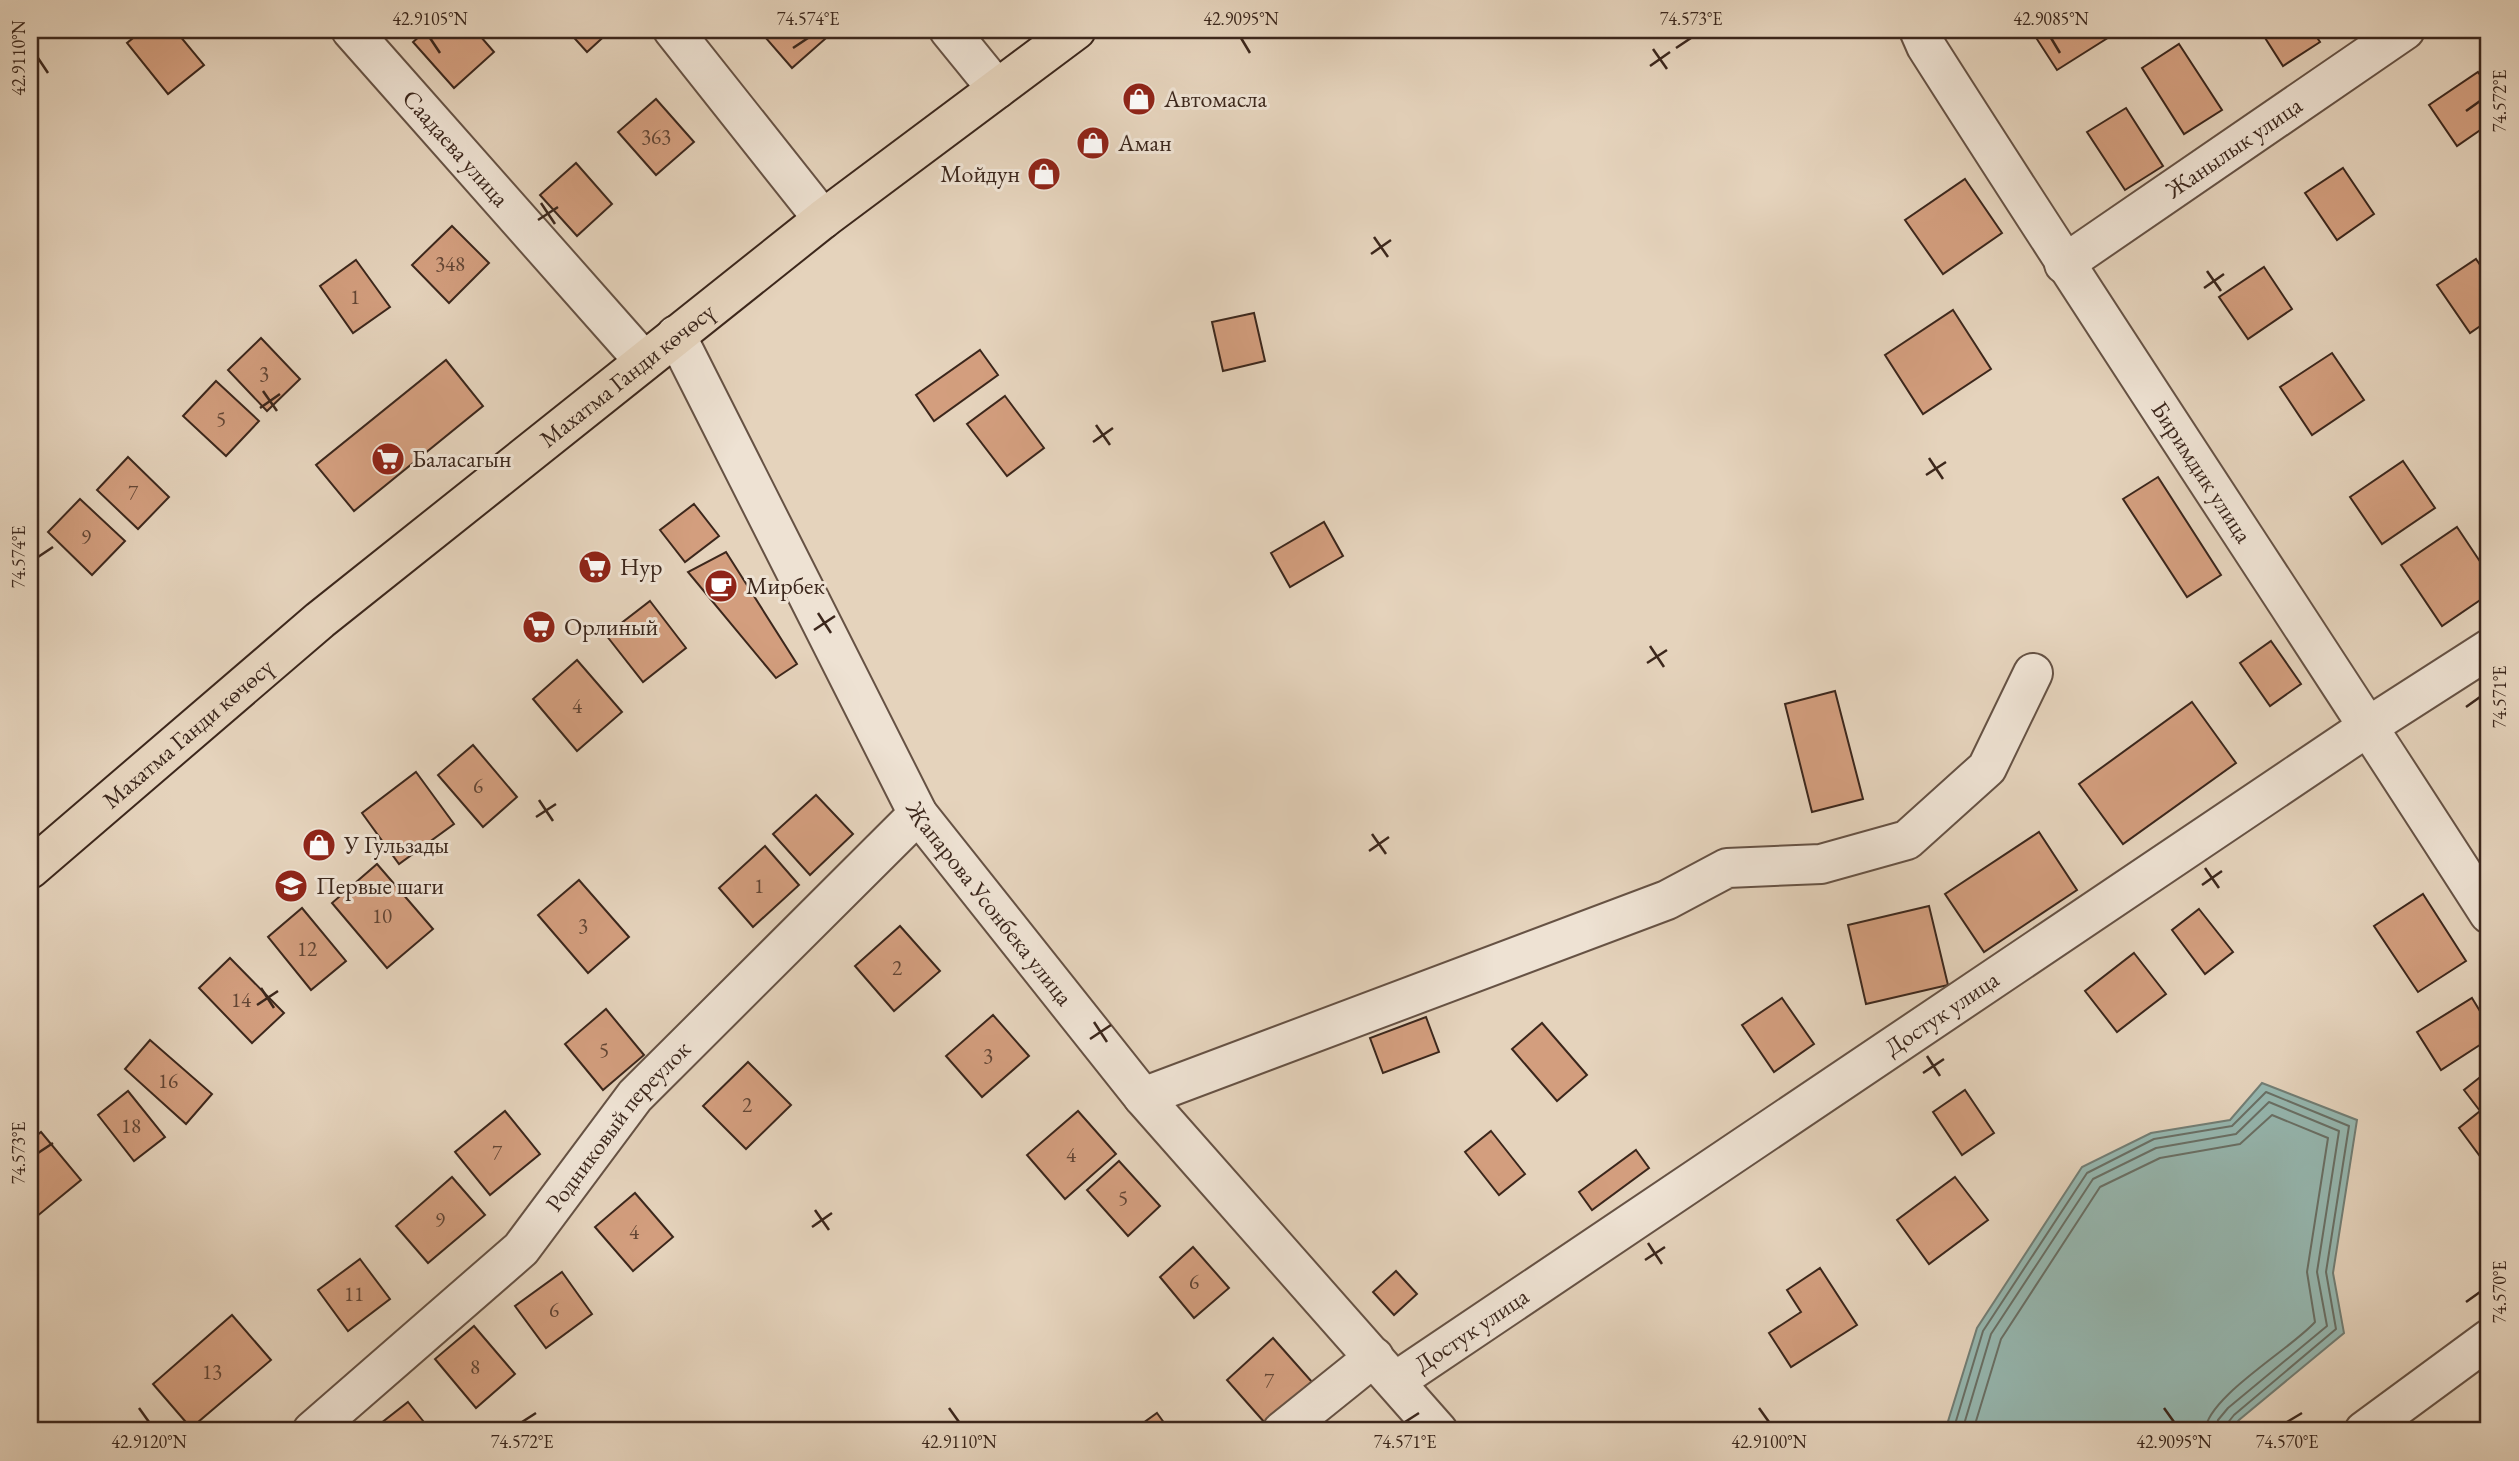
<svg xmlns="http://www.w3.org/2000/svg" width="2519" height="1461" font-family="'EB Garamond',serif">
<rect width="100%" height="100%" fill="#e5d3bc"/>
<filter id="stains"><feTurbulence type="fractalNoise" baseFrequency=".00286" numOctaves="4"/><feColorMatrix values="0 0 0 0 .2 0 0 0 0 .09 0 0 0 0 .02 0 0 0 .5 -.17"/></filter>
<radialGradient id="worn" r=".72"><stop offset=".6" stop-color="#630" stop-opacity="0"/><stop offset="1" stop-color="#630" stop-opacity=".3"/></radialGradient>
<path fill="#96b8b1" stroke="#727e75" stroke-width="2" d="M2262 1083 2357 1120 2333 1273 2344 1333 2239 1420 2230 1431H1945L1977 1328 2082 1167 2151 1133 2230 1120Z"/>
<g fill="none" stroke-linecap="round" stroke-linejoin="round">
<g stroke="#697066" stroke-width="2">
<path d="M1953 1431 1983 1331 2087 1173 2154 1139 2232 1126 2266 1092 2349 1126 2326 1272 2336 1329 2234 1415 2226 1425 2225 1431"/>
<path d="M1962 1431 1991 1334 2093 1179 2156 1148 2236 1134 2269 1102 2339 1131 2317 1272 2327 1326 2228 1408 2218 1420 2216 1431"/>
<path d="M1973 1431 2001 1339 2100 1187 2160 1158 2240 1144 2272 1115 2328 1138 2307 1272 2315 1322C2291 1349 2207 1397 2205 1431"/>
</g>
</g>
<g fill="#d39e7e" stroke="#3c271c" stroke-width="2">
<path d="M143 30H175L204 65 168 94 127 43Z"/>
<path d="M427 30H475L494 52 454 88 413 42Z"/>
<path d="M567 30H611L587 52Z"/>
<path d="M759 30H816L825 39 792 68Z"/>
<path d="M2031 30H2111L2114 34 2057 70Z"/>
<path d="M2260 30H2312L2320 42 2283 66Z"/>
<path d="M2179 44 2222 110 2184 134 2142 68Z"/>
<path d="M2478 72 2489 88V124L2457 146 2429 105Z"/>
<path d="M656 99 694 142 656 175 618 132Z"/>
<path d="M2126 108 2163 166 2125 190 2087 132Z"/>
<path d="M576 163 612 204 577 236 540 195Z"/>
<path d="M2343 168 2374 214 2337 240 2305 193Z"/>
<path d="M1965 179 2002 233 1943 274 1905 220Z"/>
<path d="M452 226 489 263 449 303 412 265Z"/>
<path d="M2476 259 2489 278V320L2470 333 2437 285Z"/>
<path d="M356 260 390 307 353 333 320 286Z"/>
<path d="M2264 267 2292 309 2248 339 2219 297Z"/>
<path d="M1953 310 1991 369 1923 414 1885 355Z"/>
<path d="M1254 313 1265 361 1223 371 1212 322Z"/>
<path d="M261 338 300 379 267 411 228 370Z"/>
<path d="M980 350 998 375 934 421 916 395Z"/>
<path d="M2332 353 2364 400 2312 435 2280 387Z"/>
<path d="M446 360 483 406 354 511 316 465Z"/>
<path d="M216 381 259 421 226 456 183 416Z"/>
<path d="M1005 396 1044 448 1007 476 967 424Z"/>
<path d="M128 457 169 497 138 529 97 490Z"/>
<path d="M2403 461 2435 508 2382 544 2350 497Z"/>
<path d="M2158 477 2221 575 2187 597 2123 499Z"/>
<path d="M80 499 125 541 92 575 48 532Z"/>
<path d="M694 504 719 536 685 562 660 530Z"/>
<path d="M1324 522 1343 556 1290 587 1271 553Z"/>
<path d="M2457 527 2489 575V594L2442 626 2401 565Z"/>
<path d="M726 552 797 664 776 678 688 572Z"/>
<path d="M650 601 686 648 643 682 606 635Z"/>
<path d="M2271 641 2301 684 2270 706 2240 663Z"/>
<path d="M577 660 622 712 577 751 533 699Z"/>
<path d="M1835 691 1863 799 1812 812 1785 704Z"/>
<path d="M2192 702 2236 763 2123 844 2079 784Z"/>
<path d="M473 745 517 797 483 827 438 775Z"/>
<path d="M416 772 454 824 399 864 362 813Z"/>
<path d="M816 795 853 834 810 875 773 834Z"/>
<path d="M2039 832 2077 890 1984 952 1945 894Z"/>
<path d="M765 846 799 885 753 927 719 888Z"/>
<path d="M377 864 433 929 387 968 332 903Z"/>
<path d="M579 880 629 937 588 973 538 915Z"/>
<path d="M2423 894 2466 961 2418 992 2374 926Z"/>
<path d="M1929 906 1948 985 1866 1004 1848 925Z"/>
<path d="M302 908 346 961 311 990 268 937Z"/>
<path d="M2199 909 2233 952 2205 974 2172 930Z"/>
<path d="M900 926 940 971 894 1011 855 966Z"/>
<path d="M2134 953 2166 994 2117 1032 2085 991Z"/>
<path d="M230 958 284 1013 252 1043 199 988Z"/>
<path d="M1782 998 1814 1044 1774 1072 1742 1025Z"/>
<path d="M2472 998 2489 1026V1039L2441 1070 2417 1032Z"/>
<path d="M606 1009 644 1055 603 1090 565 1044Z"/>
<path d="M993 1015 1029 1056 982 1097 946 1056Z"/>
<path d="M1426 1017 1439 1052 1383 1073 1370 1038Z"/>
<path d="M1542 1023 1587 1075 1557 1101 1512 1049Z"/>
<path d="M150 1040 212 1094 186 1124 125 1069Z"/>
<path d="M748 1062 791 1105 746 1149 703 1106Z"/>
<path d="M2489 1070V1160L2485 1163 2459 1128 2480 1111 2464 1090Z"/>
<path d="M1965 1090 1994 1133 1962 1155 1933 1112Z"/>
<path d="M128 1091 165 1137 134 1161 98 1115Z"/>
<path d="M505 1111 540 1154 490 1195 455 1152Z"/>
<path d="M1078 1111 1116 1154 1065 1199 1027 1155Z"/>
<path d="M1491 1131 1525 1174 1499 1195 1465 1152Z"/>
<path d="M41 1132 81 1180 30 1222V1141Z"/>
<path d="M1636 1150 1649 1168 1592 1210 1579 1192Z"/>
<path d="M1119 1161 1160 1206 1128 1236 1087 1190Z"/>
<path d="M452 1177 485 1215 428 1263 396 1226Z"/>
<path d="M1955 1177 1988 1220 1929 1264 1897 1220Z"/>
<path d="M635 1193 673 1237 633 1271 595 1227Z"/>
<path d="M2489 1223V1242L2481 1228Z"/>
<path d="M1193 1247 1229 1288 1194 1318 1160 1277Z"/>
<path d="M360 1259 390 1299 348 1331 318 1290Z"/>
<path d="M1820 1268 1857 1325 1791 1367 1769 1333 1801 1312 1787 1290Z"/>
<path d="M1396 1271 1417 1294 1394 1315 1373 1292Z"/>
<path d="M562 1272 592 1314 546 1348 515 1306Z"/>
<path d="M232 1315 271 1360 191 1428 153 1384Z"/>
<path d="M474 1326 515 1374 476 1408 435 1359Z"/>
<path d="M1273 1338 1312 1382 1265 1423 1227 1380Z"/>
<path d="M408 1402 431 1431H371Z"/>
<path d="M1157 1413 1170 1431H1132Z"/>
</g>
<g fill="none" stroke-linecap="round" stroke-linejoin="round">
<defs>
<g id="minor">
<path id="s1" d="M351 30 644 361"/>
<path d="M673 30 823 219"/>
<path d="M949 30 997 89"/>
<path id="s2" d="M1919 30 1926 46C2111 337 2303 624 2489 914"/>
<path id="s3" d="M2064 264 2405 30"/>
<path id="s4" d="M676 335 918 814 1143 1097 1438 1431"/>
<path d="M1143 1097 1667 900 1727 868 1821 864 1907 840 1987 768 2033 673"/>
<path id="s5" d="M1396 1381 2369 726 2489 649"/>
<path id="s6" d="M312 1431 521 1249 635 1096 918 814"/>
<path d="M1282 1431 1374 1357"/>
<path d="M2364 1431 2489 1339"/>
</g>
<g id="major">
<path id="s7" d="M30 869 320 620 823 219 1076 30"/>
</g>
</defs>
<use href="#minor" stroke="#665244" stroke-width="42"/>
<use href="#major" stroke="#3c271c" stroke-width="42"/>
<use href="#minor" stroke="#eee2d3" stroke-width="38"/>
<use href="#major" stroke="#e5d3bc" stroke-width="38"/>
</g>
<path fill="none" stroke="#3c271c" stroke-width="2.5" d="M430 38 440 53M1241 38 1250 53M2051 38 2060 53M793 48 808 38M1676 48 1691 38M1653 49 1667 69M38 58 48 73M1650 66 1670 52M2466 111 2480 101M541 203 555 224M538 220 558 207M1374 237 1388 257M1371 254 1391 240M2207 271 2221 291M2204 288 2224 274M263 391 277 411M260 408 280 394M1096 425 1110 445M1093 442 1113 428M1929 458 1943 479M1926 475 1946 462M38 557 53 547M818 613 831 633M814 630 835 616M1650 646 1664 667M1647 663 1667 650M2466 707 2480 697M539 800 553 821M536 817 556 804M1372 834 1386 854M1369 851 1389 837M2205 868 2219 888M2202 885 2222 871M261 988 274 1008M257 1005 278 991M1094 1022 1107 1042M1090 1039 1111 1025M1927 1056 1940 1076M1923 1073 1944 1059M38 1153 53 1143M815 1210 829 1230M812 1227 832 1213M1648 1243 1662 1264M1645 1260 1665 1247M2466 1302 2480 1292M139 1408 149 1422M949 1408 959 1422M1759 1408 1769 1422M2164 1408 2174 1422M522 1422 536 1413M1405 1422 1419 1413M2287 1422 2302 1413"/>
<defs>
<symbol id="shop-disc" viewBox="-11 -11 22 22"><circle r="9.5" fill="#8f2418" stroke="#eee2d3"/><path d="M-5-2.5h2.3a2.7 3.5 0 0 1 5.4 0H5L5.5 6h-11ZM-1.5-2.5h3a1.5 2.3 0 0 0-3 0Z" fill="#fff"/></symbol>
<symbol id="supermarket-disc" viewBox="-11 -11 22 22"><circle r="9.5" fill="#8f2418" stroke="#eee2d3"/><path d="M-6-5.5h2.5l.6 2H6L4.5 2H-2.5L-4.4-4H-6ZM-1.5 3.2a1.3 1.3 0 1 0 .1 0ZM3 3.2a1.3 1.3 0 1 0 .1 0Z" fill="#fff"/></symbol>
<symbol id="cafe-disc" viewBox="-11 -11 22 22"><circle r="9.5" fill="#8f2418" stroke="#eee2d3"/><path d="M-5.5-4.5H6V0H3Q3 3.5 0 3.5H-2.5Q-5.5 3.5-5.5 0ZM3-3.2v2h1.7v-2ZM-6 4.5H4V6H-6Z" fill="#fff"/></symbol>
<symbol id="school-disc" viewBox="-11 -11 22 22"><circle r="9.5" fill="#8f2418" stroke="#eee2d3"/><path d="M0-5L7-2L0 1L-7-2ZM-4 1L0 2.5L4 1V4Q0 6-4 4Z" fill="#fff"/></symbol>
</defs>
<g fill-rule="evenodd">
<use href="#shop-disc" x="1120" y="80" width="38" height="38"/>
<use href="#shop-disc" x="1074" y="124" width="38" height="38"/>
<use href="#shop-disc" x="1025" y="155" width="38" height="38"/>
<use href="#supermarket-disc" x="369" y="440" width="38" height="38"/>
<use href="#supermarket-disc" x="576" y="548" width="38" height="38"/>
<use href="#cafe-disc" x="702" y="567" width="38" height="38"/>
<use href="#supermarket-disc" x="520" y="608" width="38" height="38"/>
<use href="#shop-disc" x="300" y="826" width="38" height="38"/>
<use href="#school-disc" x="272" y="867" width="38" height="38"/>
</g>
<g text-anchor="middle" stroke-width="6" stroke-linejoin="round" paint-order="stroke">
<g font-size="21" fill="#624534">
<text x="656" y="144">363</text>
<text x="450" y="271">348</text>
<text x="355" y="304">1</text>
<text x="264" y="381">3</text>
<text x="221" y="426">5</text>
<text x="133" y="500">7</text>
<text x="86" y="544">9</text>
<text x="577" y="713">4</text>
<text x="478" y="793">6</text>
<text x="759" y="893">1</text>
<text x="382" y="923">10</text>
<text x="583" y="933">3</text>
<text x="307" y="956">12</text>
<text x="897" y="975">2</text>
<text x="241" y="1007">14</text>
<text x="604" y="1057">5</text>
<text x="988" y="1063">3</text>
<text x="168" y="1088">16</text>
<text x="747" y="1112">2</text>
<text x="131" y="1133">18</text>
<text x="497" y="1160">7</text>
<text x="1071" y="1162">4</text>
<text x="1123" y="1205">5</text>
<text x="440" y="1227">9</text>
<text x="634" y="1239">4</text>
<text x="1194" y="1289">6</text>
<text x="354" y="1301">11</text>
<text x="554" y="1317">6</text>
<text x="475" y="1374">8</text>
<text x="212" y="1379">13</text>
<text x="1269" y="1388">7</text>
</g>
<g font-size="24" fill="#3c271c" stroke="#eee2d3" text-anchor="start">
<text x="1164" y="107">Автомасла</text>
<text x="1118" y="151">Аман</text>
<text x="1020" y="182" text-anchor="end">Мойдун</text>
<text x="412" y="467">Баласагын</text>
<text x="620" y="575">Нур</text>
<text x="746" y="594">Мирбек</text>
<text x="564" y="635">Орлиный</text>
<text x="344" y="853">У Гульзады</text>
<text x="316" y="894">Первые шаги</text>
</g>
<g font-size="24" fill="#3c271c" stroke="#eee2d3">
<text dy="8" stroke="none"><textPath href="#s3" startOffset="206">Жанылык улица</textPath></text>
<text dy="8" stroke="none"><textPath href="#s1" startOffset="158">Саадаева улица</textPath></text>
<text dy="8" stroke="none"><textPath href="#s7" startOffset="775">Махатма Ганди көчөсү</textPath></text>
<text dy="8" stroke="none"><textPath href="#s2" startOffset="525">Биримдик улица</textPath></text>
<text dy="8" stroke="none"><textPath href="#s7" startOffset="208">Махатма Ганди көчөсү</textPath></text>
<text dy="8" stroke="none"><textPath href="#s4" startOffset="651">Жапарова Усонбека улица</textPath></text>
<text dy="8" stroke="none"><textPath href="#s5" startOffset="658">Достук улица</textPath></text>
<text dy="8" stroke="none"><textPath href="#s6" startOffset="434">Родниковый переулок</textPath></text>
<text dy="8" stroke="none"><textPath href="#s5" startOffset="91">Достук улица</textPath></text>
</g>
</g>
<rect width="2519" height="1461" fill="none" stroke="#e5d3bc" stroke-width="77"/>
<rect x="38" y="38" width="2442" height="1384" fill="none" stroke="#3c271c" stroke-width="2.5"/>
<g font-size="18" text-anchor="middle" fill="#3c271c">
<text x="430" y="25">42.9105°N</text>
<text x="808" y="25">74.574°E</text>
<text x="1241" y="25">42.9095°N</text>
<text x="1691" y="25">74.573°E</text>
<text x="2051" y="25">42.9085°N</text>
<text transform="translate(19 58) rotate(-90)" y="6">42.9110°N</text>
<text transform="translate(2500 101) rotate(-90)" y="6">74.572°E</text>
<text transform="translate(19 557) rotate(-90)" y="6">74.574°E</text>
<text transform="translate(2500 697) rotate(-90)" y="6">74.571°E</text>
<text transform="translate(19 1153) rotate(-90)" y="6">74.573°E</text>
<text transform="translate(2500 1292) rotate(-90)" y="6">74.570°E</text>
<text x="149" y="1448">42.9120°N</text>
<text x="522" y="1448">74.572°E</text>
<text x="959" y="1448">42.9110°N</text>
<text x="1405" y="1448">74.571°E</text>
<text x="1769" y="1448">42.9100°N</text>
<text x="2174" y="1448">42.9095°N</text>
<text x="2287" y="1448">74.570°E</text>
</g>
<rect width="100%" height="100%" filter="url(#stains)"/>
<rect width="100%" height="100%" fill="url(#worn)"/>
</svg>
